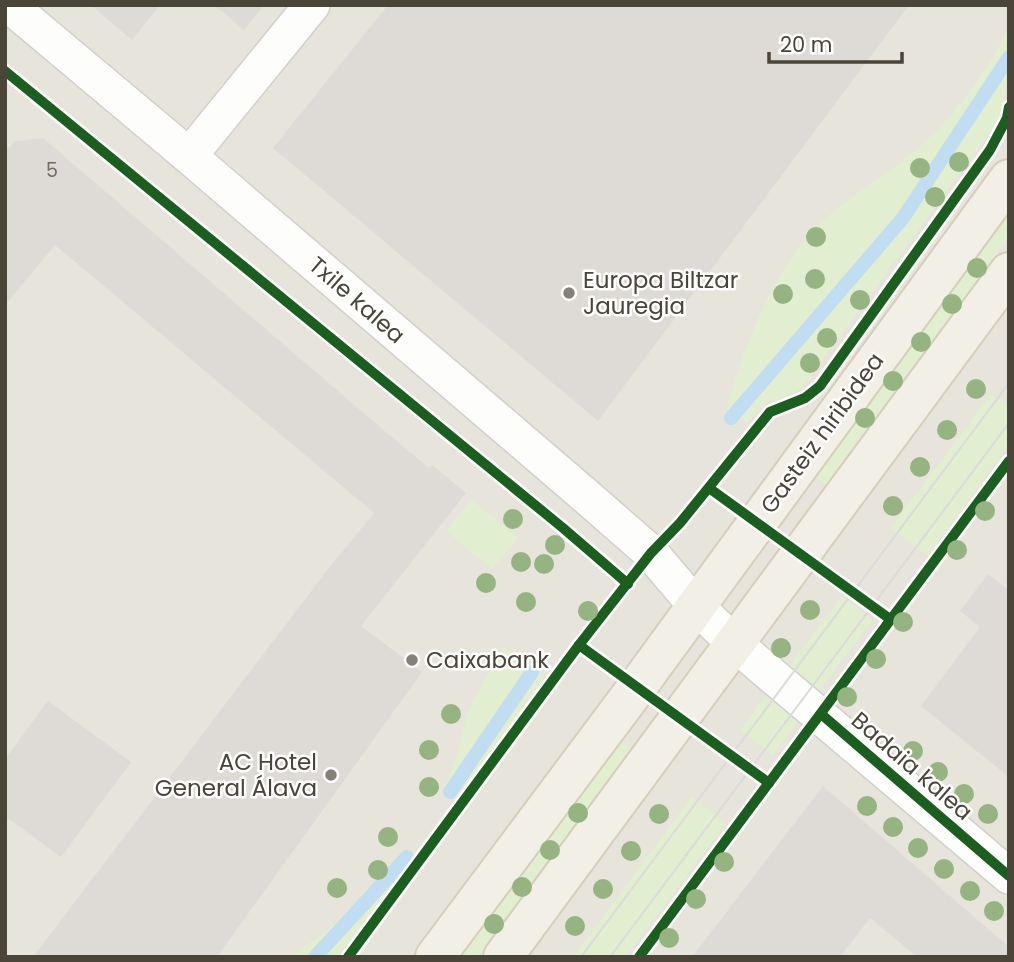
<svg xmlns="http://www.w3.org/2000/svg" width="1014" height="962" font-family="Poppins,sans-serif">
<rect width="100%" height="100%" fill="#f4f2ee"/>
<rect fill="#e7e4dc" x="5" y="5" width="1004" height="952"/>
<g fill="#e1eecf">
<path d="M1009 27C1009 65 1009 101 989 134L801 389 783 398 766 402 747 423 727 407C748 338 769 277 820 224 843 201 870 185 896 166 946 129 981 82 1009 27Z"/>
<path d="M1009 209V237L827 486 814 476Z"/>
<path d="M991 394 1009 406V445L928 556 890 528Z"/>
<path d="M472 500 518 538 492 569 446 531Z"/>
<path d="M842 596 873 620 815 695 785 671Z"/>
<path d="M503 646 546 677 454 801 443 791 457 756 467 713Z"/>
<path d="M766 695 799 720 773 755 740 730Z"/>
<path d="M617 740 634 751 478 957H454Z"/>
<path d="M692 796 727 823 626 957H573Z"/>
<path d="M404 849 415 855 338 957H290C338 924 370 896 404 849Z"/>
</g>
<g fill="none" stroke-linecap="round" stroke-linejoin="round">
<g stroke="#c0ddf1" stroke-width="14">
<path d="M731 418 903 218 1009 57"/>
<path d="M450 792 532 672"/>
<path d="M315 957 407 857"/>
</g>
</g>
<g fill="#dedbd6">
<path d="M91 5H160L132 40Z"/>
<path d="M214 5H264L244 30Z"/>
<path d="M388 5H909L598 421 273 148Z"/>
<path d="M43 138 394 439 429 468 432 465 466 493 361 626 422 672 217 957H33L328 569 374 513 55 245 5 305V152L15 141Z"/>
<path d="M988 574 1009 590V777L921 706 980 627 960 611Z"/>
<path d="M48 701 131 762 61 857 5 816V759Z"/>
<path d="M823 786 1009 947V957H917L870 918 840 957H692Z"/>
</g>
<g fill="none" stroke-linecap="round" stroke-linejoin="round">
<defs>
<g id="street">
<path d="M9 5 189 156 587 497 651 553 696 606 735 644 1009 876"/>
<path d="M189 156 312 5"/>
</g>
<g id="primary">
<path d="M435 957 637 687 1009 179"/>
<path d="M503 957C671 728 842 501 1009 272"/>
</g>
</defs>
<use href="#street" stroke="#d2d0cb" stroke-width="38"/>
<use href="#primary" stroke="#d6cebb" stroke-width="42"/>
<use href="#street" stroke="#fdfdfc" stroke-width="35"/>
<use href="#primary" stroke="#f2efe6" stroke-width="38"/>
<g stroke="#dbdbda" stroke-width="2">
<path d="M581 957 1009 383"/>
<path d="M610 957 1009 423"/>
</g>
<defs>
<g id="cycleway">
<path d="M5 71 563 528 628 584"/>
<path d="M709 488 890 619"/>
<path d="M579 645 769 783"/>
<path d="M821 714 1009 876"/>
<path d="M348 957 579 645 651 553 680 523 770 412 805 398 820 386 990 150 1007 118 1009 107"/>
<path d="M639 957 1009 461"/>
</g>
</defs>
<use href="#cycleway" stroke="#fff" stroke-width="15"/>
<use href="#cycleway" stroke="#1b5e20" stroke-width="10"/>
</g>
<g fill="#96b382">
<circle cx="959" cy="162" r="10"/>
<circle cx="920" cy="168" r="10"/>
<circle cx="935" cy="197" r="10"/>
<circle cx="816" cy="237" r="10"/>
<circle cx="977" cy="268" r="10"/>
<circle cx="815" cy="279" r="10"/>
<circle cx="783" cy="294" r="10"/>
<circle cx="860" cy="300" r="10"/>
<circle cx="952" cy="304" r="10"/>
<circle cx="827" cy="338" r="10"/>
<circle cx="921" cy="342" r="10"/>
<circle cx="810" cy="363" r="10"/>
<circle cx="893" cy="381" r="10"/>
<circle cx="976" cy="389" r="10"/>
<circle cx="865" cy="418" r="10"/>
<circle cx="947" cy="430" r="10"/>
<circle cx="920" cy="467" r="10"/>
<circle cx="893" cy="506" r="10"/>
<circle cx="985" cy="511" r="10"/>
<circle cx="513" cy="519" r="10"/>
<circle cx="555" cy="545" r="10"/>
<circle cx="957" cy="550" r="10"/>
<circle cx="521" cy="562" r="10"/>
<circle cx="544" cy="564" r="10"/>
<circle cx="486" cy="583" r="10"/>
<circle cx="526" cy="602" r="10"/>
<circle cx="810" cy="610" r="10"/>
<circle cx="588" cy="611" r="10"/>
<circle cx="903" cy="622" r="10"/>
<circle cx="781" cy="648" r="10"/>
<circle cx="876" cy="659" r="10"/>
<circle cx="847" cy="697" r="10"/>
<circle cx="451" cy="714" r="10"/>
<circle cx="429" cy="750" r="10"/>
<circle cx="913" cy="751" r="10"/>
<circle cx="938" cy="772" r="10"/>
<circle cx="429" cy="787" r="10"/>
<circle cx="964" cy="794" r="10"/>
<circle cx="867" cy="806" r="10"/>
<circle cx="578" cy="813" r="10"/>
<circle cx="659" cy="814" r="10"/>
<circle cx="988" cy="814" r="10"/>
<circle cx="893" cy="827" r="10"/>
<circle cx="388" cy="837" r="10"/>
<circle cx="918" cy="848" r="10"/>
<circle cx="550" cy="850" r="10"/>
<circle cx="631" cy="851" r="10"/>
<circle cx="724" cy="862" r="10"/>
<circle cx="944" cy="869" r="10"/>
<circle cx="378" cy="870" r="10"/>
<circle cx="522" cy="887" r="10"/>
<circle cx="337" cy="888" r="10"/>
<circle cx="603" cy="889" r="10"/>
<circle cx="970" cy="891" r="10"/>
<circle cx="696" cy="899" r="10"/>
<circle cx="994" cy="911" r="10"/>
<circle cx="494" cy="924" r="10"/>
<circle cx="575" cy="926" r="10"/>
<circle cx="669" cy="938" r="10"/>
</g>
<g fill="#868178" stroke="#fff" stroke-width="2.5">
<circle cx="569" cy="293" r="7"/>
<circle cx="412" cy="660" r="7"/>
<circle cx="331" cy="775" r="7"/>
</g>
<g text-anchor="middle" stroke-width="5" stroke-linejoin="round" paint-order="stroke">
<g font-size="19" fill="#706a61">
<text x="52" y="177">5</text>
</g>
<g font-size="23" fill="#4b4439" stroke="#fff" text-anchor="start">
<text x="583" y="288">Europa Biltzar<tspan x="583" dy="26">Jauregia</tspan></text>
<text x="426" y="668">Caixabank</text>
<text x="317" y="770" text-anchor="end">AC Hotel<tspan x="317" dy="26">General Álava</tspan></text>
</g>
<g font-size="23" fill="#4b4439" stroke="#fff">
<text transform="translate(357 300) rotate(41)" y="8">Txile kalea</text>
<text transform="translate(822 433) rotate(-54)" y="8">Gasteiz hiribidea</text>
<text transform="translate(912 766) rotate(41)" y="8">Badaia kalea</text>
</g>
</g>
<rect width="1014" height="962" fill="none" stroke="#4b4439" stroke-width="14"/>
<path d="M769 52v10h133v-10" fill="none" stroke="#4b4439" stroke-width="3.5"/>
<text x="780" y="52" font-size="21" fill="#4b4439" stroke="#ffffff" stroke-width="5" paint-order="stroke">20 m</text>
</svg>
